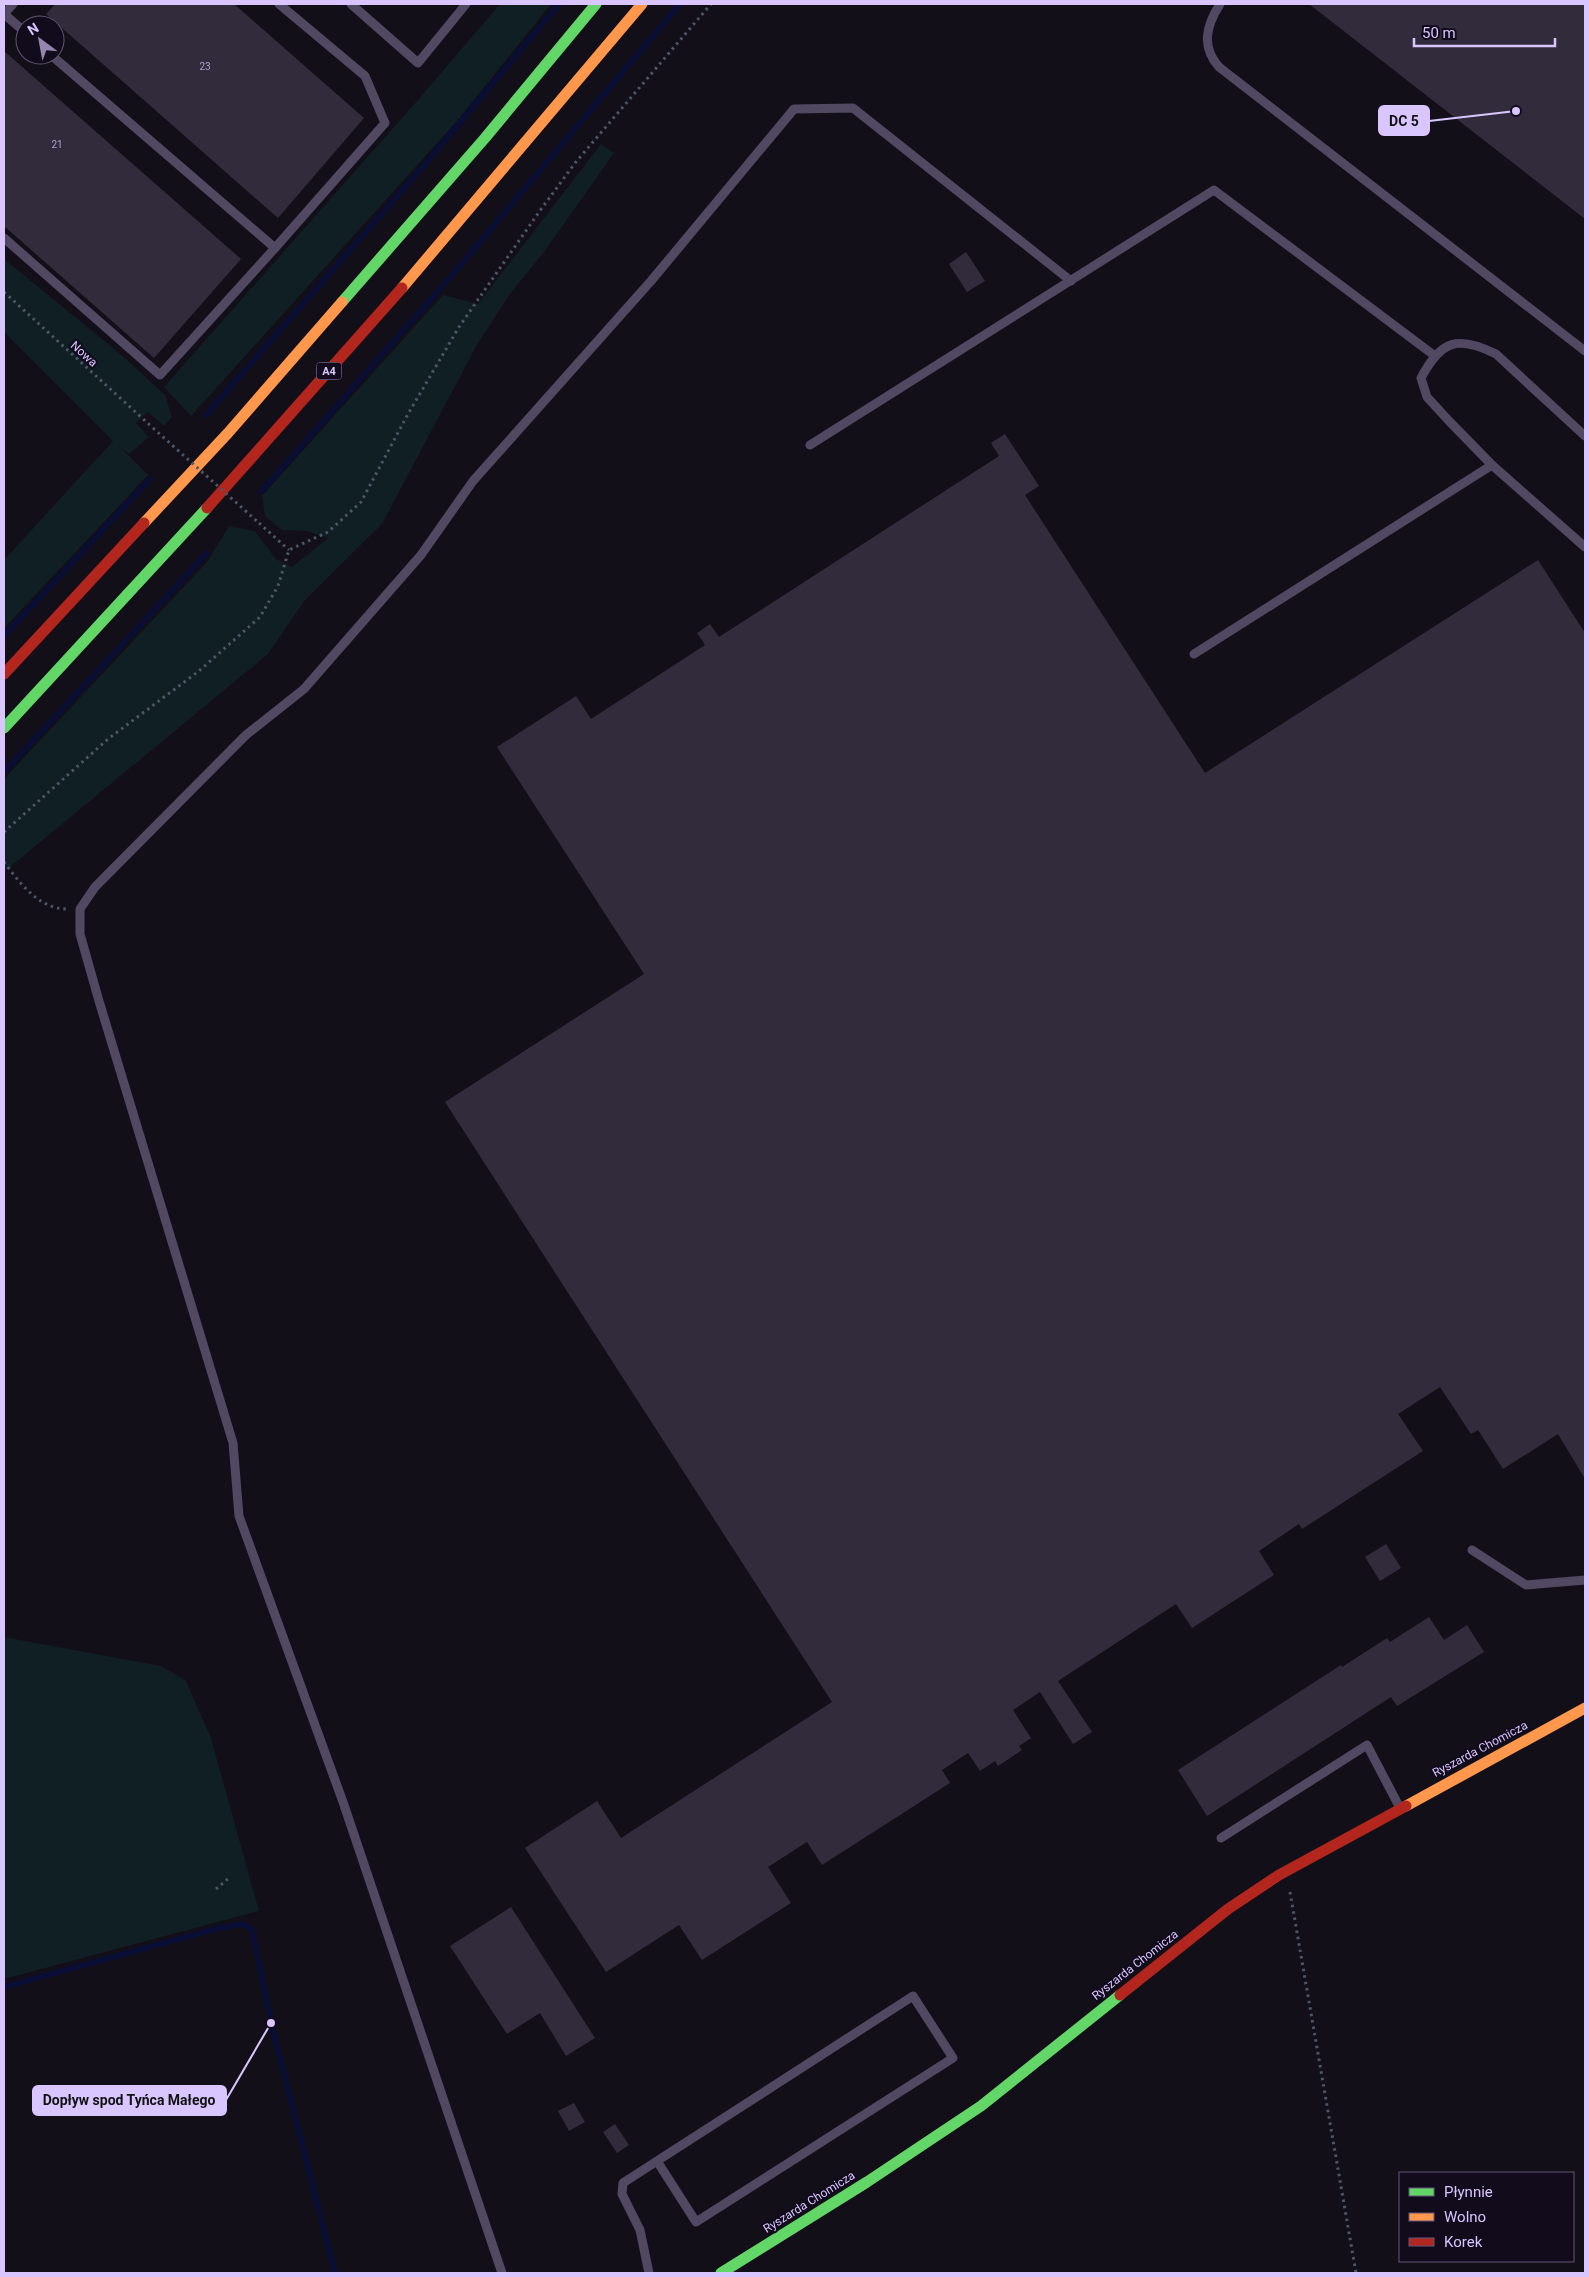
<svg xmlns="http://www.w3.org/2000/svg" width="1589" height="2277" font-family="Roboto,sans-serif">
<rect width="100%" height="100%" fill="#130f18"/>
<g fill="#0f1f24">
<path d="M500 4H551L457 121 191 416 164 387 417 101Z"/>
<path d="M601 144 614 153 544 252 510 294 478 343 382 524 305 600 268 654 4 872V779L207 562 229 526 255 531 276 559 292 567 328 538 307 531 282 530 265 516 262 496 443 295 478 304Z"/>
<path d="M4 259 118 352 165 395 172 417 164 426 148 412 136 423 149 437 129 454 119 446 148 475 4 628V560L113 441 4 332Z"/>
<path d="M4 1637 161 1666 186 1681 211 1738 259 1911 4 1979Z"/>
</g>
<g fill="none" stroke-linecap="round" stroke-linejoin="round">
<g stroke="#080e35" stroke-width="5.5">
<path d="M206 415 427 162 559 4"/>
<path d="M261 492 453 274 680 4"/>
<path d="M4 636 150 479"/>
<path d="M4 772 207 553"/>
<path d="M4 1987 219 1928 243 1924 252 1929 271 2023 335 2273"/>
</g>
</g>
<g fill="#322b3b">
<path d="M55 4H234L364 118 278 218 46 14Z"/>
<path d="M1309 4H1585V219Z"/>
<path d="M4 51 241 259 154 358 4 226Z"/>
<path d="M966 252 985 281 967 292 949 264Z"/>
<path d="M1005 434 1039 486 1025 495 1205 773 1538 560 1585 633V1479L1558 1434 1503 1469 1478 1430 1471 1434 1440 1387 1398 1414 1423 1451 1302 1529 1299 1524 1259 1551 1274 1575 1192 1628 1176 1604 1058 1681 1092 1732 1073 1744 1040 1692 1013 1710 1031 1738 1019 1746 1022 1750 998 1766 995 1761 980 1771 968 1753 942 1770 950 1783 822 1865 807 1842 768 1867 791 1903 702 1960 679 1925 606 1972 525 1848 597 1801 621 1838 832 1702 445 1102 644 974 497 747 576 696 591 719 705 645 697 633 710 624 719 637 999 456 991 443Z"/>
<path d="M1386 1544 1401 1568 1380 1581 1365 1557Z"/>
<path d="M1429 1617 1444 1640 1467 1625 1484 1652 1397 1706 1391 1697 1207 1816 1178 1770 1341 1665 1342 1667 1387 1638 1390 1642Z"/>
<path d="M511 1907 595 2038 566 2056 540 2013 507 2034 450 1946Z"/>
<path d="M574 2103 585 2122 569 2131 558 2111Z"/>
<path d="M615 2124 629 2145 617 2153 603 2132Z"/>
</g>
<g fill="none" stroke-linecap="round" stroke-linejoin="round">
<g stroke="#4d5666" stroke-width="3" stroke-dasharray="2.5 4" stroke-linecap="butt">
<path d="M4 292 153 428"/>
<path d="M259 523 289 550"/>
<path d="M4 832 108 739 199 671 260 617 278 586 289 550 328 532 361 502 408 414 459 327 539 212 575 163 711 4"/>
<path d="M4 862C20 883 39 910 69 909"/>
<path d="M216 1889 229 1878"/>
<path d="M1290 1892 1356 2273"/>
</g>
<g stroke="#504961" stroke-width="9">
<path d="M351 4 418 63 466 4"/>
<path d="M1220 4C1206 26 1201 47 1219 67L1585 351"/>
<path d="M4 14 25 32"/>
<path d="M4 14 13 4"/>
<path d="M51 55 275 248 385 123 365 76 279 4"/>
<path d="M4 238 160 375 275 248"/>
<path d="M1585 436 1496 354C1458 335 1441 340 1421 378L1427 397 1450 422 1492 465 1585 547"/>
<path d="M810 445 1214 190 1435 356"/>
<path d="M1194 654 1492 465"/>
<path d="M1472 1550 1526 1585 1585 1580"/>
<path d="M1221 1838 1367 1745 1400 1808"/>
<path d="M502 2273 343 1802 239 1516 233 1443 99 1001 80 934V909L95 887 246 735 304 689 421 555 473 481 651 281 794 109 853 108 1071 281"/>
<path d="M649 2273 640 2230 622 2194 623 2183 657 2161 913 1996 953 2058 696 2222 657 2161"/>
</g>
<g stroke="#63d668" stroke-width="11">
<path d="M342 302 485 138 596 4"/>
<path d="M4 728 207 508"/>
<path d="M721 2273 867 2182 981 2106 1120 1995"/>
</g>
<g stroke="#ff974d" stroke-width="11">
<path d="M402 288 642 4"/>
<path d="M144 523 228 433 342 302"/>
<path d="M1406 1806 1585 1708"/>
</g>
<g stroke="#b3261e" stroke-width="11">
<path d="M207 508 402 288"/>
<path d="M4 674 144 523"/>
<path d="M1120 1995 1228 1909 1279 1875 1406 1806"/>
</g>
<path stroke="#4d5666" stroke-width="3" stroke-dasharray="2.5 4" stroke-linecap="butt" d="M153 428 259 523"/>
</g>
<g text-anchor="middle" stroke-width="4" stroke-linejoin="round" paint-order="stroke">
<g font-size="10" fill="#af9fce">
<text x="205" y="70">23</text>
<text x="57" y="148">21</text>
</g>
<rect fill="#120b1c" stroke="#9d8ebb" stroke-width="1" x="316.5" y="362.5" width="25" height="17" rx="4"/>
<g font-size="11" font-weight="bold" fill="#d9c6ff">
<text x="329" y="375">A4</text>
</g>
<g font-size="12" fill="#d9c6ff" stroke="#120b1c">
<text transform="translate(84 354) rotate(42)" y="4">Nowa</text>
<text transform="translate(1480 1749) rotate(-28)" y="4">Ryszarda Chomicza</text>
<text transform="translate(1135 1965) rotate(-38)" y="4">Ryszarda Chomicza</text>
<text transform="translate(809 2202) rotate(-32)" y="4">Ryszarda Chomicza</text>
</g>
</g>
<path fill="none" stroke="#d9c6ff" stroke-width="2" d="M1516 111L1429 121M271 2023L226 2100"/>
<g fill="#d9c6ff" stroke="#120b1c" stroke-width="2">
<circle cx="1516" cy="111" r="5"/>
<circle cx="271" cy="2023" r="5"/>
</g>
<g fill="#d9c6ff" stroke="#d9c6ff" stroke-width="2">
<rect x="1379" y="106" width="50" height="29" rx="5"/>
<rect x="33" y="2086" width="193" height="29" rx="5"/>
</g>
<g font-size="14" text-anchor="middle" font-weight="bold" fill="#111">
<text x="1404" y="126">DC 5</text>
<text x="129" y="2105">Dopływ spod Tyńca Małego</text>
</g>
<rect width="1589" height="2277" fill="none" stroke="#d9c6ff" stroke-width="10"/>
<rect x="1399" y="2172" width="175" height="90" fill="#120b1c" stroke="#625677"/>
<rect x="1409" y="2188" width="25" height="8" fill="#63d668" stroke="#625677"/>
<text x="1444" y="2197" font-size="15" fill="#d9c6ff">Płynnie</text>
<rect x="1409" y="2213" width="25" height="8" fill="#ff974d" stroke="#625677"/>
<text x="1444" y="2222" font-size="15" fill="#d9c6ff">Wolno</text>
<rect x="1409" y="2238" width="25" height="8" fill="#b3261e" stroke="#625677"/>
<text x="1444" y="2247" font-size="15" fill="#d9c6ff">Korek</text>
<g transform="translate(40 40) rotate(328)"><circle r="24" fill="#120b1c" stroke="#625677"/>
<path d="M0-4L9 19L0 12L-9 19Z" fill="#9486ae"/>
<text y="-8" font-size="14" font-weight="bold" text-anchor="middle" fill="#d9c6ff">N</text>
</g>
<path d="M1414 38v8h141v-8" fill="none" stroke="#d9c6ff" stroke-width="2.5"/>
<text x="1422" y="38" font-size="15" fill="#d9c6ff" stroke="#120b1c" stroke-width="4" paint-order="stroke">50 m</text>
</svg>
